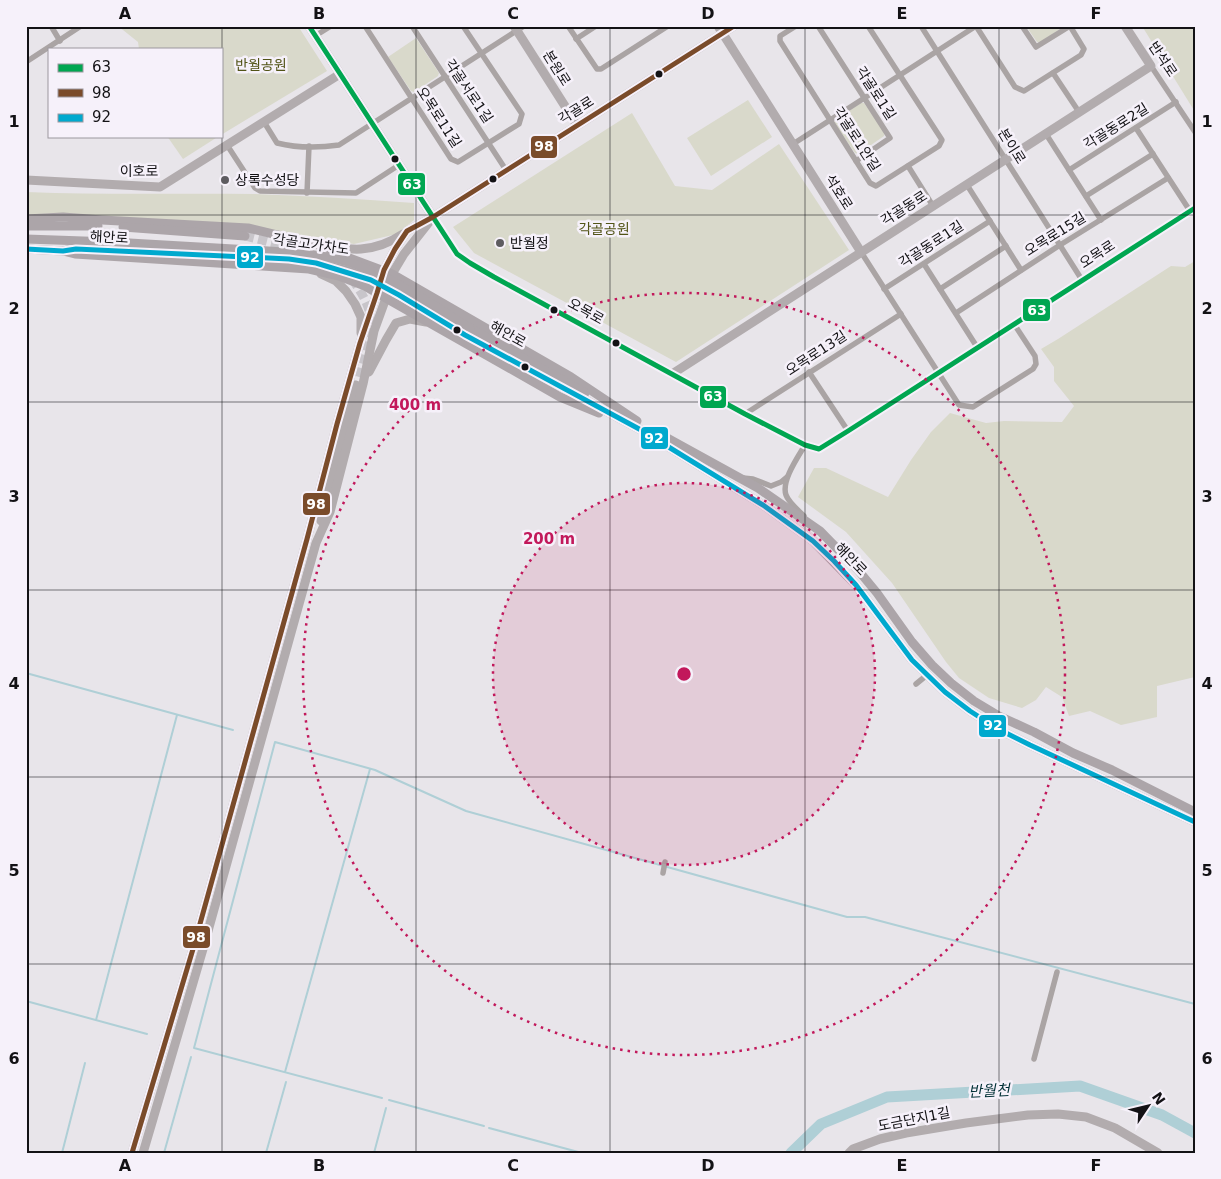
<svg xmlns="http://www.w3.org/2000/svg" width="1221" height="1179" font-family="'DejaVu Sans','Noto Sans KR',sans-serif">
<rect width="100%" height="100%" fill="#e8e5ea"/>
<g fill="#d9d9cb">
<path d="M118 26H298L327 71 221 135V49H139L138 42Z"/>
<path d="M1026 26H1064L1040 43 1037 42Z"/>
<path d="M1142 26H1195V112Z"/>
<path d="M416 38 439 73 438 76 414 92 411 91 388 57Z"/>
<path d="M748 100 772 137 711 176 687 138Z"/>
<path d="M861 103H864L885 133 884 136 858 154 855 153 834 123 835 120Z"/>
<path d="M632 113 675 186 712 190 779 144 849 250 676 362 474 253 453 227Z"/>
<path d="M167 136H219L183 159Z"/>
<path d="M26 192C102 195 178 193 255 194 308 196 361 199 414 203V220L397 234 354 244 292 235 250 225 26 218Z"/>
<path d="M1195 261V677L1157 686V717L1121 725 1090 711 1069 716 1062 697 1046 687 1036 700 1022 708 989 698 959 678 946 662 892 583 846 532 798 497 814 468H826L888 497 911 460 931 432 950 413 986 423 1004 421 1062 422 1074 406 1054 381V367L1041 349 1058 339 1171 266 1185 267Z"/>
</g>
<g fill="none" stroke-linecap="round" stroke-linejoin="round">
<g stroke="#afcfd6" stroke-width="2">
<path d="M26 673 233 730"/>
<path d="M26 1001 147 1034"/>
<path d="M96 1020 177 715"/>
<path d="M285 1072 370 769"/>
<path d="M382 1098 194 1048 275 742 375 770 466 811 847 917H865L1195 1004"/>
<path d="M389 1100 484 1126"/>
<path d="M489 1128 582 1153"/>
<path d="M62 1153 85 1063"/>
<path d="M164 1153 191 1057"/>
<path d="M266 1153 286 1082"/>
<path d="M374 1153 386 1108"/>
</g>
<path stroke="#afcfd6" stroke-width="11" d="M791 1153 821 1124 887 1097 1080 1086 1162 1115 1195 1133"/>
<g stroke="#c8c5ca" stroke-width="9" stroke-dasharray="9 4.5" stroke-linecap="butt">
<path d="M245 236 311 252"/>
<path d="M352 279C359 289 368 302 370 315 371 338 362 363 356 385"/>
</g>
<g stroke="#aaa4a4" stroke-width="5.5">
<path d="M51 26 60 41"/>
<path d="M365 26 451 159 458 162 519 124 522 114 463 26"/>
<path d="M412 26 506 170"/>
<path d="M568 26 597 69H601L668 26"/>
<path d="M796 26 780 36V41L870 183 876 186 939 146 942 140 868 26"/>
<path d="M818 26 890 138 856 161"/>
<path d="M921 26 1082 280"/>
<path d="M976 26 1015 87 1024 91 1081 55 1084 49 1070 26 1036 47 1022 26"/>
<path d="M315 36 331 26"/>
<path d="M576 39 596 26"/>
<path d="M26 62 81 26"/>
<path d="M1151 66 1195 132"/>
<path d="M1053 73 1079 112"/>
<path d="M264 122 277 143C297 148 319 148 339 145L524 26"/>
<path d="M1136 128 1190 211"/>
<path d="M1046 134 1101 220"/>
<path d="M793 144 976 26"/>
<path d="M227 145 255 188 260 191 356 193 399 165"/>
<path d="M908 166 933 206"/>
<path d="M1069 170 1176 102"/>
<path d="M967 185 1021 270"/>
<path d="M307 193 309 146"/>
<path d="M1086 196 1153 154"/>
<path d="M433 217 457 254 470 263 745 414 805 445 819 449 848 431 1195 208"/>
<path d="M861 252 959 405 973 407 1033 369 1036 364 1035 356 1014 324"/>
<path d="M924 264 977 347"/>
<path d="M884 289 990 221"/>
<path d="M940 289 1006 246"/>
<path d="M956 313 1060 245 1168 178"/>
<path d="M809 372 848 431"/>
<path d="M745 414 901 314"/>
<path d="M743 478 753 479 771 486 781 482 787 477"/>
<path d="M804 516C798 510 789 503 786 495 781 481 798 457 805 445"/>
<path d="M916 684 927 675"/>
<path d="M663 873 665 862"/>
<path d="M1034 1059 1057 972"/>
</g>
<g stroke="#b2acae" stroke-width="9">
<path d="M309 26 433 217"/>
<path d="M514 26 577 125"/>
<path d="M718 26 861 252"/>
<path d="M26 180 160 187 340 74"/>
<path d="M324 246C336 247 349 250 361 249 375 248 391 242 403 234"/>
<path d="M321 274 336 281 346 291 355 304 361 317V333"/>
<path d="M369 372 386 340 396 323 410 319 426 322"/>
<path d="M672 374 1151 66 1125 26"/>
<path d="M321 521 356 385"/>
<path d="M132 1153 193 949 307 539 337 424 360 343 377 293 384 270 395 249 407 231 433 217 734 26"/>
<path d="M143 1153 203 949 316 543 330 512 363 384 374 331 386 298 392 274 404 254 430 221"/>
<path d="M849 1153 853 1149 880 1139 906 1133 966 1123 1028 1115 1058 1114 1086 1117 1115 1128 1158 1153"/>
</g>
<g stroke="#aca5a9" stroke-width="9">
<path d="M26 219 63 217 102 220 248 228 323 246 336 253 392 274 571 377 637 421"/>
<path d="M26 226H98"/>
<path d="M123 227 245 236"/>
<path d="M26 239 112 242 251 250"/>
<path d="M26 249 63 251 68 250"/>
<path d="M99 250 251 257"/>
<path d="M63 251 75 254 309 269 339 276 365 286 377 293 560 397 599 413"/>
<path d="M470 328 585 393"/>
<path d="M465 335 641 430 763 505 813 541 856 585 912 660 945 692 970 711 998 729 1030 745 1195 822"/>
<path d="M658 433 758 488 820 531 858 570 877 593 912 642 932 665 951 683 974 701 999 716 1034 732 1073 753 1112 770 1195 812"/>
</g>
<g stroke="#aca5a9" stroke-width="9">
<path d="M251 250C286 252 323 253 357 265 397 280 434 306 470 328"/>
<path d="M251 257C292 260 334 263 372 280 405 295 435 316 465 335"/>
</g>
<defs>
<path id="bus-1" d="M309 26 457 254 470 263 494 277 745 414 805 445 819 449 848 431 1195 208"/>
<path id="bus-2" d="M132 1153 193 949 307 539 337 424 360 343 377 293 384 270 395 249 407 231 433 217 734 26"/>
<path id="bus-3" d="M26 249 63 251 76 249 289 259 316 263 371 280 399 295 465 335 641 430 763 505 813 541 834 561 856 585 912 660 945 692 970 711 998 729 1030 745 1195 822"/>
</defs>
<use href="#bus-1" stroke="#f6f1fa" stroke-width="9"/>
<use href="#bus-2" stroke="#f6f1fa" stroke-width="9"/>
<use href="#bus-3" stroke="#f6f1fa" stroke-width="9"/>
<use href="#bus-1" stroke="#00a651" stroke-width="5"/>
<use href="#bus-2" stroke="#7a4b2a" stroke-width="5"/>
<use href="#bus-3" stroke="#00a9ce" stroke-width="5"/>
</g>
<path fill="none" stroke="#131215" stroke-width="1" stroke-opacity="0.55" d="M222 26V1153M416 26V1153M610 26V1153M805 26V1153M999 26V1153M26 215H1195M26 402H1195M26 590H1195M26 777H1195M26 964H1195"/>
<circle cx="684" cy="674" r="191" fill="#c2185b" fill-opacity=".12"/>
<g fill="none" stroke="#c2185b" stroke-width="2.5" stroke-dasharray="2.5 5">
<circle cx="684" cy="674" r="191"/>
<circle cx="684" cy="674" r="381"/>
</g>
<g fill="#131215" stroke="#f6f1fa" stroke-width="2">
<circle cx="659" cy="74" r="4.5"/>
<circle cx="395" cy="159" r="4.5"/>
<circle cx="493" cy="179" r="4.5"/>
<circle cx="554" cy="310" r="4.5"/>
<circle cx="457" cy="330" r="4.5"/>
<circle cx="616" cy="343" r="4.5"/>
<circle cx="525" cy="367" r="4.5"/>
</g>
<g fill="#5e5c60" stroke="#f6f1fa" stroke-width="2">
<circle cx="225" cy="180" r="5"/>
<circle cx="500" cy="243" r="5"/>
</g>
<g text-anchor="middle" stroke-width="5" stroke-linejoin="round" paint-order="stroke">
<g font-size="14" fill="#131215" stroke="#f6f1fa">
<text transform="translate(1163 59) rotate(56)" y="5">반석로</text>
<text transform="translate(557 68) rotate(58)" y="5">본원로</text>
<text transform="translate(469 91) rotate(56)" y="5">각골서로1길</text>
<text transform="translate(876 93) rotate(57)" y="5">각골로1길</text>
<text transform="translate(576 110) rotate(-32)" y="5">각골로</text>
<text transform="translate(439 117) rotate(57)" y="5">오목로11길</text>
<text transform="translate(1116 126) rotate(-32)" y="5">각골동로2길</text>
<text transform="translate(857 139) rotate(57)" y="5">각골로1안길</text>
<text transform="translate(1012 146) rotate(58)" y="5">본이로</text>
<text x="139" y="176">이호로</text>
<text transform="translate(839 192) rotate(58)" y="5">석호로</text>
<text transform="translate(904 208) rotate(-33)" y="5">각골동로</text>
<text transform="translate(1055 234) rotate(-32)" y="5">오목로15길</text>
<text transform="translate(109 237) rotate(3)" y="5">해안로</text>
<text transform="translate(311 244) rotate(8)" y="5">각골고가차도</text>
<text transform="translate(931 244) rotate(-33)" y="5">각골동로1길</text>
<text transform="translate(1097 254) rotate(-33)" y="5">오목로</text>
<text transform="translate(586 311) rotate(29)" y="5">오목로</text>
<text transform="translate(508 334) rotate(29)" y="5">해안로</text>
<text transform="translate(816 353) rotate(-33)" y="5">오목로13길</text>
<text transform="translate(851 559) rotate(46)" y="5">해안로</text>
<text transform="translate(914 1119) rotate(-11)" y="5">도금단지1길</text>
</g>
<g font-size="14" fill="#525417" stroke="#f6f1fa">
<text x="261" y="70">반월공원</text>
<text x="604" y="234">각골공원</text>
</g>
<g font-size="14" fill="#131215" stroke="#f6f1fa" text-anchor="start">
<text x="235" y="185">상록수성당</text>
<text x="510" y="248">반월정</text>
</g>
<g font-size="15" font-style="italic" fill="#003036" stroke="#f6f1fa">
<text transform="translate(989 1091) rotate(-3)" y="5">반월천</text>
</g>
</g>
<circle cx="684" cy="674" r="8" fill="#c2185b" stroke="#f6f1fa" stroke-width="2.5"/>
<g font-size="15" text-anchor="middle" font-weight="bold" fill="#c2185b" stroke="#f6f1fa" stroke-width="5" stroke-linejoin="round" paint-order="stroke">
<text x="415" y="410">400 m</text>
<text x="549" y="544">200 m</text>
</g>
<g stroke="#f6f1fa" stroke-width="2">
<rect x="530" y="135" width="28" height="24" rx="5" fill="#7a4b2a"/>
<rect x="397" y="172" width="29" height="24" rx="5" fill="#00a651"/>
<rect x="236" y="245" width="28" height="24" rx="5" fill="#00a9ce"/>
<rect x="1022" y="298" width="29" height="24" rx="5" fill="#00a651"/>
<rect x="699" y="385" width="28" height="24" rx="5" fill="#00a651"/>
<rect x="640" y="426" width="29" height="24" rx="5" fill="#00a9ce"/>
<rect x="302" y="492" width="29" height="24" rx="5" fill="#7a4b2a"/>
<rect x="978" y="714" width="29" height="24" rx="5" fill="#00a9ce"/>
<rect x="182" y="925" width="29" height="24" rx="5" fill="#7a4b2a"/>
</g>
<g font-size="14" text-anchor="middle" font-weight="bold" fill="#fff">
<text x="544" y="151">98</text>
<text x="412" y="189">63</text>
<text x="250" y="262">92</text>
<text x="1037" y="315">63</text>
<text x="713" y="401">63</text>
<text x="654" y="443">92</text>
<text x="316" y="509">98</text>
<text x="993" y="730">92</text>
<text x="196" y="942">98</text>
</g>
<rect width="1221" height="1179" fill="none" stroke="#f6f1fa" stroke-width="55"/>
<rect x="48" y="48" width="175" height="90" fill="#f6f1fa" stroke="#9b989e"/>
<rect x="58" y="64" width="25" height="8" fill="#00a651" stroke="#9b989e"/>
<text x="92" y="72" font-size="15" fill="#131215">63</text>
<rect x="58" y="89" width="25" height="8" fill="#7a4b2a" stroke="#9b989e"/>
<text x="92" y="98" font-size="15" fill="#131215">98</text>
<rect x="58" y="114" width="25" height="8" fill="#00a9ce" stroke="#9b989e"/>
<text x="92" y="122" font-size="15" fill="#131215">92</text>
<g transform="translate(1148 1106) rotate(55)" stroke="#f6f1fa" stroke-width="4" paint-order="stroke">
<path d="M0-4L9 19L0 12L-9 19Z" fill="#131215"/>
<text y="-8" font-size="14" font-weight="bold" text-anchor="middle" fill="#131215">N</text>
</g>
<rect x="28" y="28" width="1166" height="1124" fill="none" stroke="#131215" stroke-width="2"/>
<g font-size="16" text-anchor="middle" font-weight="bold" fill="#131215">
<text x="125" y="19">A</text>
<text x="319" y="19">B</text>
<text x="513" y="19">C</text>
<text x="708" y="19">D</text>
<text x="902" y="19">E</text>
<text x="1096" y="19">F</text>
<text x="14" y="127">1</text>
<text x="1207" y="127">1</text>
<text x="14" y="314">2</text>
<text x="1207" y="314">2</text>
<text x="14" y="502">3</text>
<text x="1207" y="502">3</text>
<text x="14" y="689">4</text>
<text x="1207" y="689">4</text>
<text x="14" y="876">5</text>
<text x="1207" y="876">5</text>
<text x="14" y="1064">6</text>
<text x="1207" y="1064">6</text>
<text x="125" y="1171">A</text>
<text x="319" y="1171">B</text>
<text x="513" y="1171">C</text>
<text x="708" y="1171">D</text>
<text x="902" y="1171">E</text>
<text x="1096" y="1171">F</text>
</g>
</svg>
